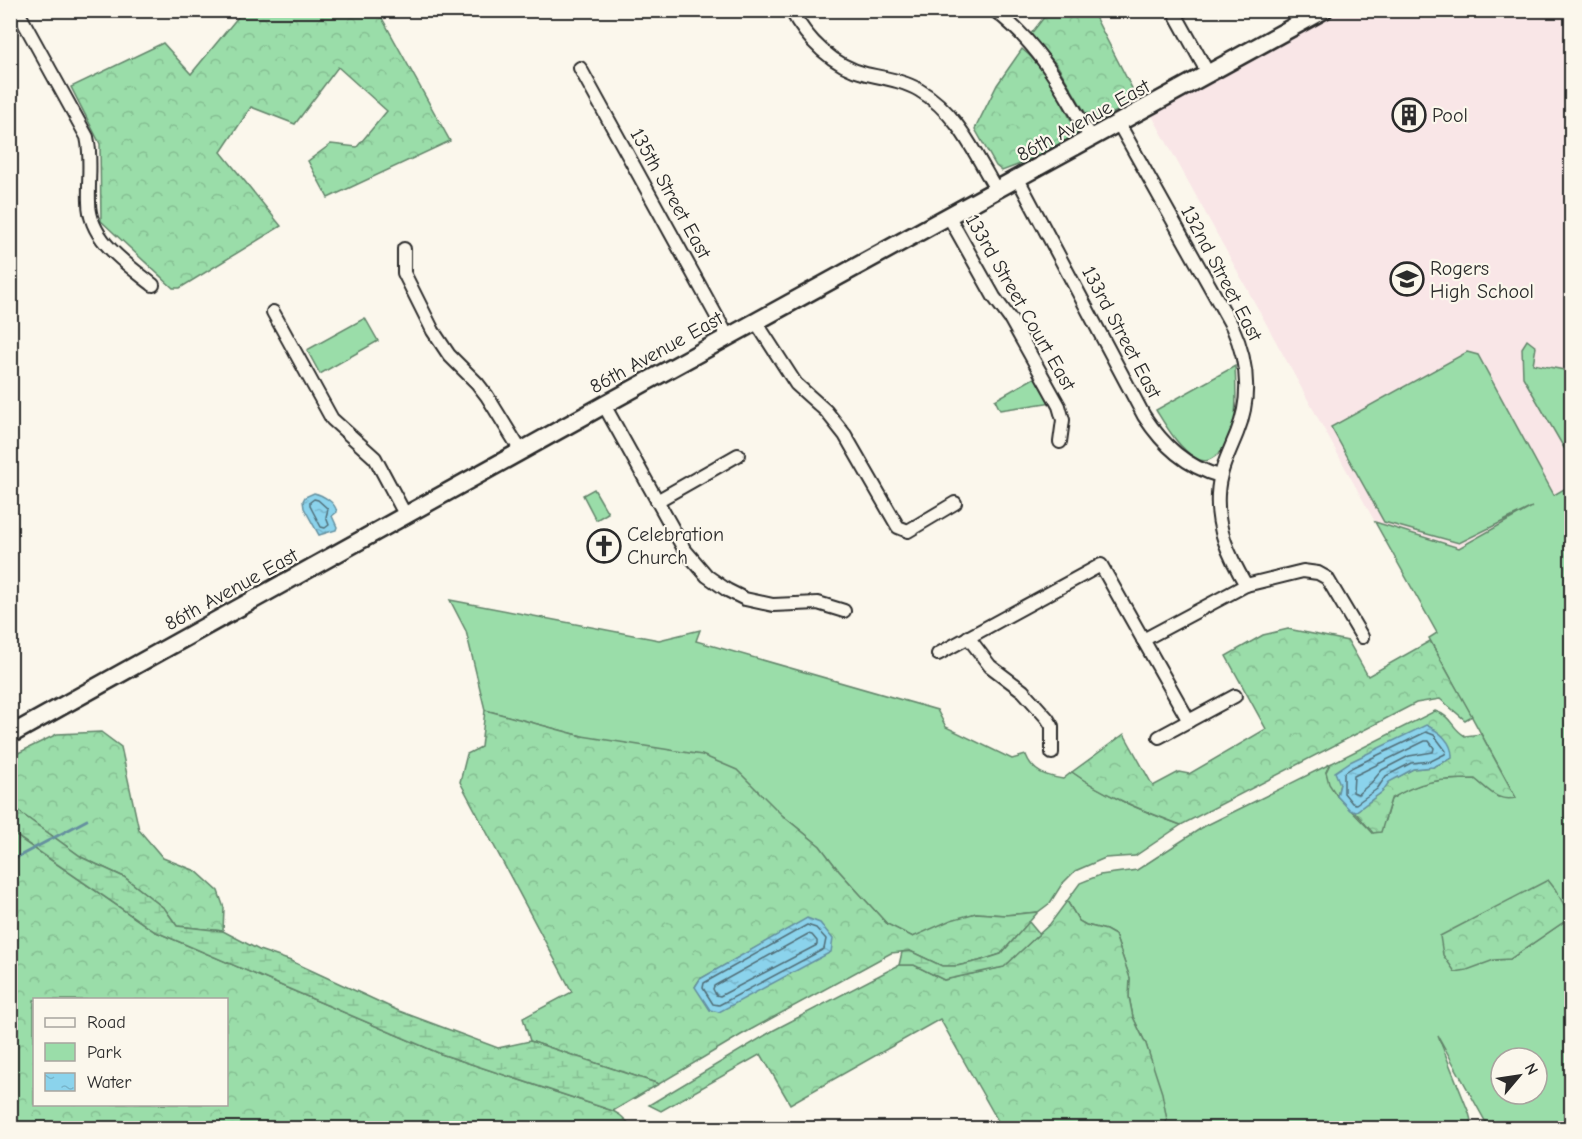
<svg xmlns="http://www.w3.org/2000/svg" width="1582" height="1139" font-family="'Comic Neue',sans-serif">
<defs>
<pattern id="forest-crowns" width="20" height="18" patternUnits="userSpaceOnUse" patternTransform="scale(1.5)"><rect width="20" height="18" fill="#9adda9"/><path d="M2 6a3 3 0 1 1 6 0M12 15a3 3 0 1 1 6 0" fill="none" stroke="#85be92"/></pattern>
<pattern id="wetland-marsh" width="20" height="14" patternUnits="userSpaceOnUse" patternTransform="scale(1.5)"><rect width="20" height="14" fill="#9adda9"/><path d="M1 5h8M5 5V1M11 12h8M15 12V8" fill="none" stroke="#85be92"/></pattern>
<pattern id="water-ripples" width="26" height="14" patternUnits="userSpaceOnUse" patternTransform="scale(1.5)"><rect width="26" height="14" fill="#8bd3ec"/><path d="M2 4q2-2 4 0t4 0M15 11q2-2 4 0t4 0" fill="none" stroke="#78b5cb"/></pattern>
</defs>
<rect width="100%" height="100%" fill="#fbf7ec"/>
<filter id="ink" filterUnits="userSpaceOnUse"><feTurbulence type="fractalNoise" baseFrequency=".0167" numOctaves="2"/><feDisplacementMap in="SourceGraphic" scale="12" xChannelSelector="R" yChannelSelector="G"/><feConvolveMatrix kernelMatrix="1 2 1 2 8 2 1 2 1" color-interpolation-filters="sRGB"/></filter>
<g filter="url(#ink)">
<path fill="#f9e6e7" d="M1337 11H1571L1572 447 1568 449 1571 456V485L1459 548 1375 522 1150 112Z"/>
<g fill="#9adda9" stroke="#62846a" stroke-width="1.5" fill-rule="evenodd">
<path d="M365 318 378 341 320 374 307 350Z"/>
<path d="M1527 340 1536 347 1533 364 1570 371 1571 361V444L1564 448 1523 377 1522 348Z"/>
<path d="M1467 352 1478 355 1554 495 1571 485V1128H1489L1438 1036 1469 1113 1473 1128H1163L1167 1120 1146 1044 1133 1017 1129 997 1130 978 1115 935 1106 930 1086 925 1079 921 1067 901 1080 883 1100 875 1137 870 1203 827 1330 764 1326 772 1337 796 1373 833 1385 820 1391 799C1421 780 1441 779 1475 779L1498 797 1516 798 1429 638 1437 633 1375 522 1459 548 1532 507 1459 543 1384 522 1331 427ZM1571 917 1510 959 1494 960ZM1501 1058H1537V1094H1501Z"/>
<path d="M1235 366C1236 392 1241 441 1214 457 1209 461 1203 462 1197 459 1179 449 1166 426 1156 410Z"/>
<path d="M1039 375 1053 402 1000 410 995 400Z"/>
<path d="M594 489 608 513 596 520 583 495Z"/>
<path d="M450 600 659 640 700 630 696 641 937 710 946 727 1012 759 1026 755C1033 773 1046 776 1063 779L1072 772C1105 796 1143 811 1181 825L1135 856 1105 858 1075 871 1062 884 1050 903 1038 912 1005 915 976 913 913 937 887 924 839 871 820 846 783 816 582 736 485 710 466 631Z"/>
</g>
<g fill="url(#forest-crowns)" stroke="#62846a" stroke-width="1.5" fill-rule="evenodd">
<path d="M243 11H378L450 141 328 198 308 161 331 144 357 147 387 111 338 67 295 124 251 107 221 152 281 226 180 288H173L101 221 100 144 71 87 163 43 191 74Z"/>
<path d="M1049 11H1092L1138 100 1092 124 1057 65 1030 35Z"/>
<path d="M1022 49C1046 67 1064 107 1078 134L1023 163 1002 171 996 166 975 129 997 85Z"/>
<path d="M1288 629 1348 641 1368 676 1430 641 1472 716 1465 720 1440 699 1416 703 1181 825C1144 811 1105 796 1072 772L1124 734 1153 786 1179 772 1189 774 1266 729 1226 656 1263 635Z"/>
<path d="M485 710 582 736 702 755 737 770 783 816 820 846 839 871 887 924 913 937 951 920 976 913 1005 915 1038 912 1001 954 979 961 957 966H942L910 951 891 953 741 1035 659 1084 530 1041 523 1018 572 992 460 782 467 754 481 747ZM807 919 695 987 700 979Z"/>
<path d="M1435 711C1452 716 1451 728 1465 736L1481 734 1516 798C1497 802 1490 791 1475 779 1440 779 1421 780 1391 799L1381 832 1373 833 1355 812 1382 792 1388 782 1413 769 1433 767 1452 758 1340 784 1337 796 1329 784 1326 772 1330 764Z"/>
<path d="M101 732 121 747 139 830 163 858 196 871 218 891 224 908 223 931 177 926 165 909 124 877 83 858 22 814 11 804 10 757 57 734Z"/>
<path d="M10 832 154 931 441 1054 613 1111 620 1115 634 1128H11L10 961 14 944 10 938ZM34 1000H226V1104H34Z"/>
<path d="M1548 880 1555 889 1571 917 1510 959 1494 960 1467 970 1455 972 1443 955 1440 936Z"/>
<path d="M1067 901 1079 921 1086 925 1106 930 1115 935 1130 978 1129 997 1133 1017 1146 1044 1162 1093 1167 1120 1163 1128H1002L940 1019 790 1104 761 1054 661 1111 649 1105 774 1030 899 965H914L944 980 1003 967 1050 924Z"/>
</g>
<g fill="url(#wetland-marsh)" stroke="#62846a" stroke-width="1.5">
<path d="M10 804 22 814 83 858 124 877 165 909 177 926 223 931 259 950 291 961 399 1011 498 1048 530 1041 659 1084 613 1111 441 1054 154 931 11 832Z"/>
<path d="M1029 922 1039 934 1004 967 944 980 914 965H899L902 952 910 951 942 966H957L979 961 1001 954Z"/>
</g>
<g fill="url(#water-ripples)" stroke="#65909f" stroke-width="1.5">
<path d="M314 493C323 495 335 502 337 512L332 516 337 527 336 530 319 535 304 508 303 501 305 497Z"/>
<path d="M1426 725C1439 731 1453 742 1452 758L1433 767 1413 769 1389 782 1382 792 1355 812 1350 810 1337 796 1340 784 1335 772 1350 762Z"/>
<path d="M807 918 820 923 833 939 831 952 719 1012 710 1010 695 987 700 979Z"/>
</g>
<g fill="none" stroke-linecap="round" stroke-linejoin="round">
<g stroke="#516e78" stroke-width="1.5">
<path d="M314 499 318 500 328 509 326 517 329 525 325 528 321 527 310 506V502Z"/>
<path d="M1426 732 1434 735 1446 751 1445 754 1431 761 1411 763 1386 776 1377 789 1356 804 1352 803 1344 793V773L1353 767Z"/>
<path d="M1425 741H1429L1434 748 1433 752 1409 756 1382 770 1371 783 1358 794 1353 792 1354 776Z"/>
<path d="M807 925 816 928 826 939 824 949 719 1005 713 1004 703 988 704 983Z"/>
<path d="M808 934 812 935 817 941V945L720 996 716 995 713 989 714 986Z"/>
</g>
<path stroke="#65909f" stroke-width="3" d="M10 861 87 820"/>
<defs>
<g id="street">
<path d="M17 10 87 137C92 158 88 180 89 202 89 240 127 264 153 285"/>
<path d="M791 10C807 40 833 66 866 74 884 78 904 81 919 90 957 112 975 154 997 191"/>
<path d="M994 10C1040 44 1064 91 1091 139"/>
<path d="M1173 10 1209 75"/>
<path d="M580 68 728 337"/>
<path d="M1119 124 1232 326C1248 361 1252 396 1237 433 1229 453 1219 471 1218 494 1216 529 1229 556 1246 585"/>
<path d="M1018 179 1144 416C1163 445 1186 467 1220 476"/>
<path d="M949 217 994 297 1011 320 1059 406 1063 420 1060 442"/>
<path d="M404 249V273L433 331 449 355 477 383 487 396 521 451"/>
<path d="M273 312 332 419 375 458 406 516"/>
<path d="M756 322 796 384 826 411 845 435 898 527 908 531 955 503"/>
<path d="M604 405 684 549 707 576 727 590 745 599 773 605 818 603 844 611"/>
<path d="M657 501 738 455"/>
<path d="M968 637 990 666 1023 691 1047 718 1052 726V753"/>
<path d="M1143 640 1246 585 1303 571 1318 573 1327 578 1362 637"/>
<path d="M938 654 1101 565 1189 721"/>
<path d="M1159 737 1235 696"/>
</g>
<path id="secondary" d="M10 735 604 405 1324 10"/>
</defs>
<use href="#street" stroke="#2b2b2b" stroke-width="16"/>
<use href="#secondary" stroke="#2b2b2b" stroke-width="21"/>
<use href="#street" stroke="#fbf7ec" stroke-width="12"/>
<use href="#secondary" stroke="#fbf7ec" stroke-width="16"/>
</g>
</g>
<defs>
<symbol id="building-ring" viewBox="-11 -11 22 22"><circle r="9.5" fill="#fbf7ec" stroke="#2b2b2b" stroke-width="1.5"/><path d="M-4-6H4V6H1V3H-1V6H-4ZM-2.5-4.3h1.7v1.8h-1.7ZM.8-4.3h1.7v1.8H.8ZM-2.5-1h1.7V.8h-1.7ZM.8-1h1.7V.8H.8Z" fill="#2b2b2b"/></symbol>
<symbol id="school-ring" viewBox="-11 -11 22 22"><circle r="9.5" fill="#fbf7ec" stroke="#2b2b2b" stroke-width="1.5"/><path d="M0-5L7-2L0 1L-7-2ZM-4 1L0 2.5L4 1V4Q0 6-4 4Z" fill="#2b2b2b"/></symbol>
<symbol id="church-ring" viewBox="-11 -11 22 22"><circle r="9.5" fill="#fbf7ec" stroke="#2b2b2b" stroke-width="1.5"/><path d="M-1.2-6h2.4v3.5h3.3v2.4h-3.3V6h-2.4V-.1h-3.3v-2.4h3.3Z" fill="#2b2b2b"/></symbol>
</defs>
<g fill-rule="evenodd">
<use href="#building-ring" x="1390" y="96" width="38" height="38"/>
<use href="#school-ring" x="1388" y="260" width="38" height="38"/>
<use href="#church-ring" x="585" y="527" width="38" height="38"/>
</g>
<g text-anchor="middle" stroke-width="4.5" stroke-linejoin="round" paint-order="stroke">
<g font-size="20" fill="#2b2b2b" stroke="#fbf7ec" text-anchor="start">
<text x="1432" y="122">Pool</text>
<text x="1430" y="275">Rogers<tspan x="1430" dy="23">High School</tspan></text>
<text x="627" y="541">Celebration<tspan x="627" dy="23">Church</tspan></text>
</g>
<g font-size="20" fill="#2b2b2b" stroke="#fbf7ec">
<text transform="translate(1083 120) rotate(-29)" y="7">86th Avenue East</text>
<text transform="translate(671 193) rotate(61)" y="7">135th Street East</text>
<text transform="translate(1222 273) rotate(62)" y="7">132nd Street East</text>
<text transform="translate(1021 302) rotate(60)" y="7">133rd Street Court East</text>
<text transform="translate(1122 332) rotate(62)" y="7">133rd Street East</text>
<text transform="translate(656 352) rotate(-29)" y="7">86th Avenue East</text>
<text transform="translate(231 589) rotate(-29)" y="7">86th Avenue East</text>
</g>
</g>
<rect width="1582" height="1139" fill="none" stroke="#fbf7ec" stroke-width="36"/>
<rect x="18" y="18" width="1546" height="1103" fill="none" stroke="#2b2b2b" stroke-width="2" filter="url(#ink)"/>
<rect x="33" y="998" width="195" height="108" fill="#fbf7ec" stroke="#a8a59f" stroke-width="1.5"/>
<rect x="45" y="1018" width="30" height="9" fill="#fbf7ec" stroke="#a8a59f" stroke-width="1.5"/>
<text x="87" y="1028" font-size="18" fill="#2b2b2b">Road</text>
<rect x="45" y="1043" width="30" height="18" fill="#9adda9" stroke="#a8a59f" stroke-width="1.5"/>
<text x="87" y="1058" font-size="18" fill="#2b2b2b">Park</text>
<rect x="45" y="1073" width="30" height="18" fill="url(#water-ripples)" stroke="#a8a59f" stroke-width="1.5"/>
<text x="87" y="1088" font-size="18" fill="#2b2b2b">Water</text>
<g transform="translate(1519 1076) rotate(61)"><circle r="28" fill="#fbf7ec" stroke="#a8a59f" stroke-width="1.5"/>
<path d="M0-4.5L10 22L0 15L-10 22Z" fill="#2b2b2b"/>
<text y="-9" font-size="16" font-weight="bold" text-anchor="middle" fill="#2b2b2b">N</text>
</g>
</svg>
